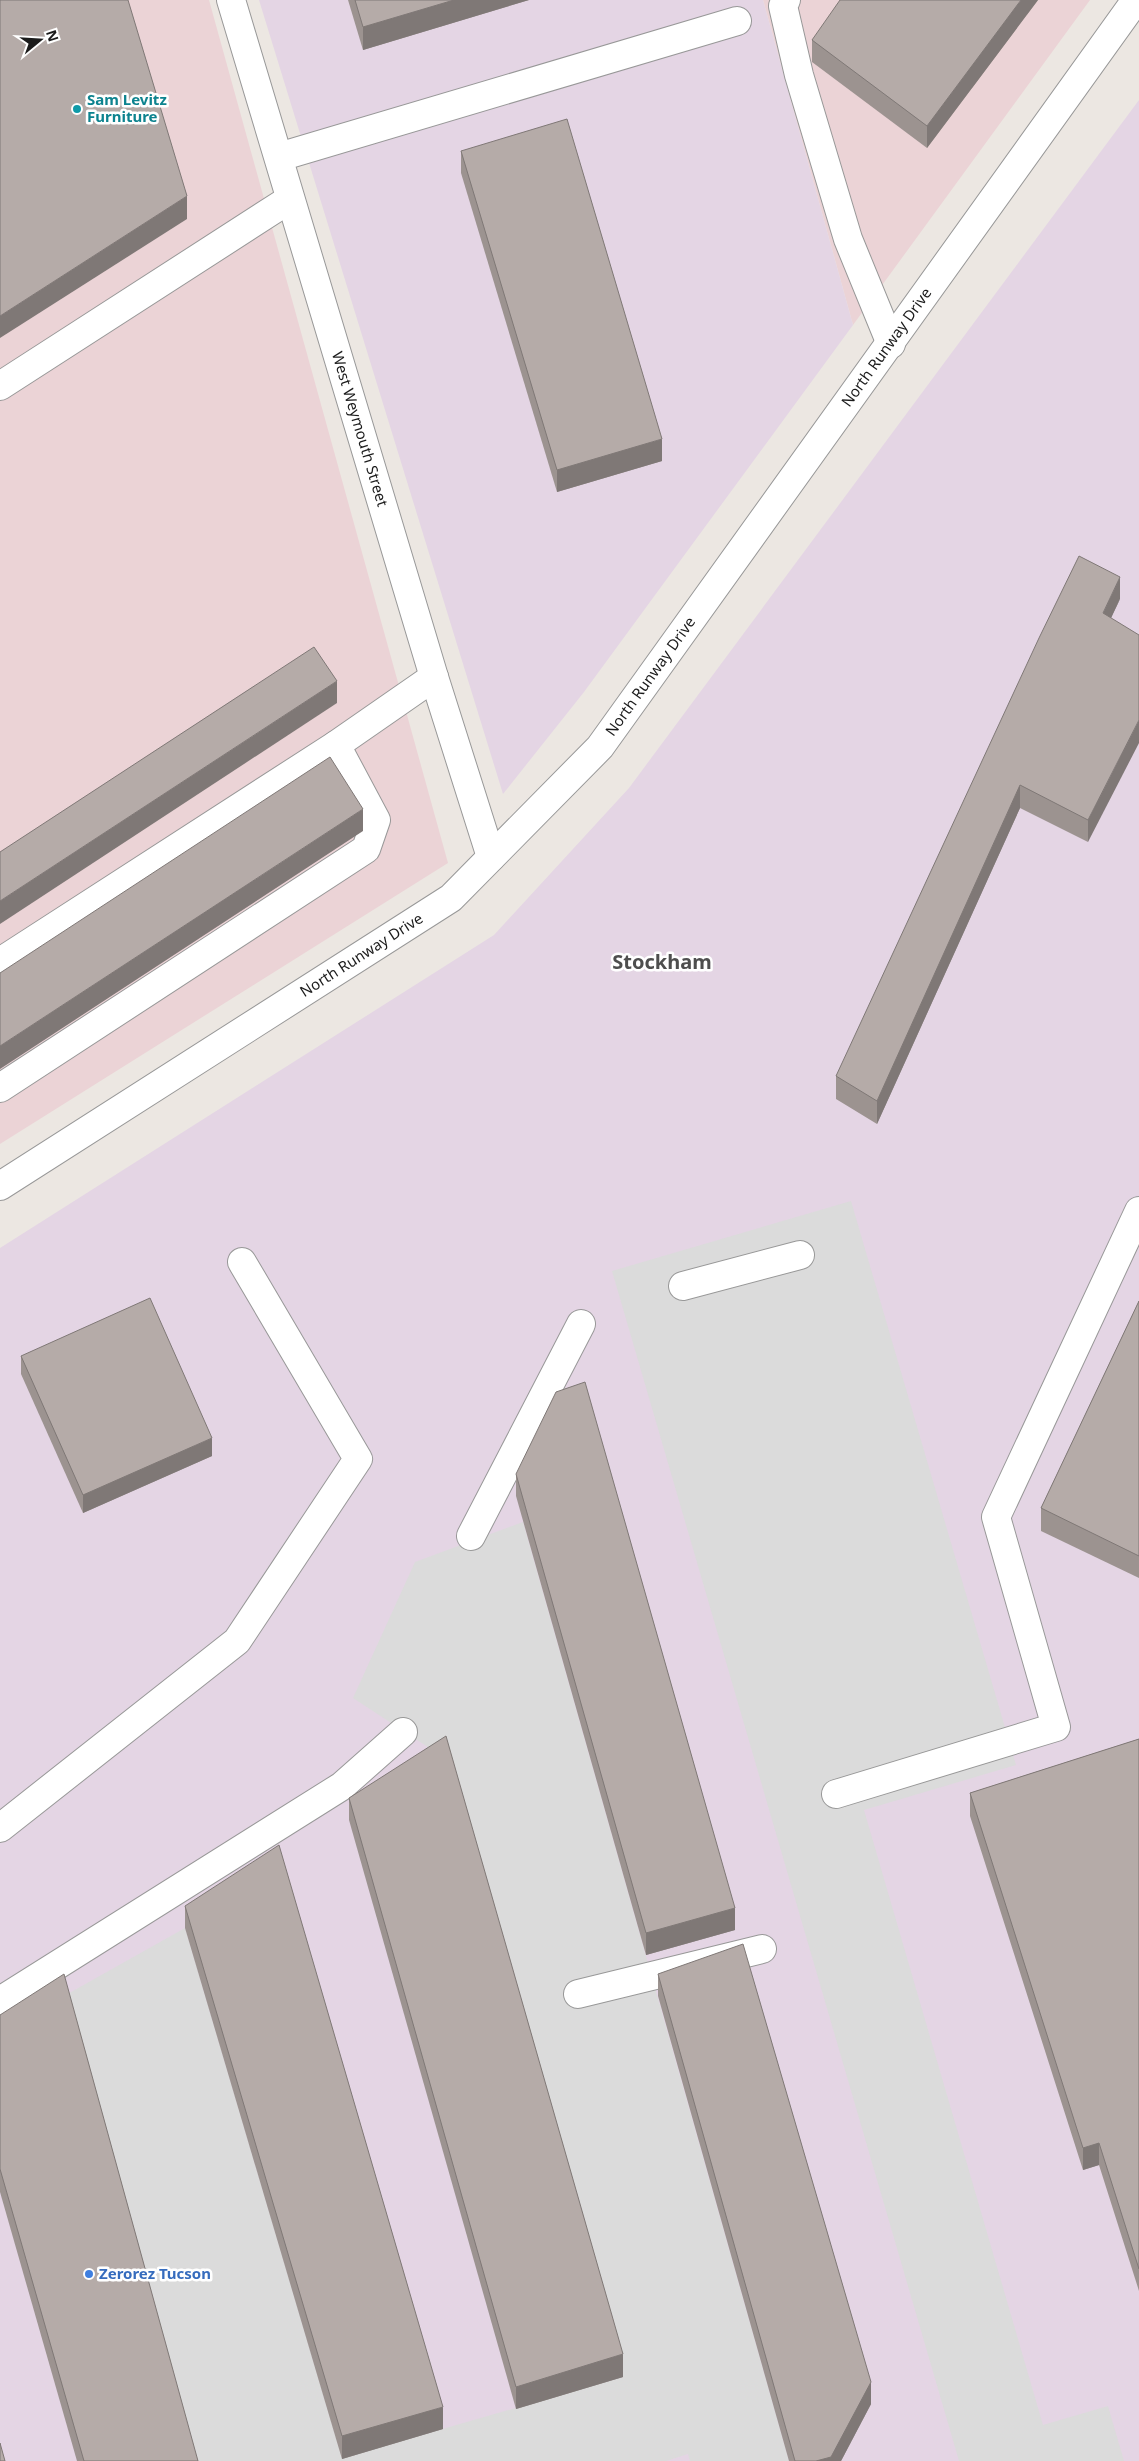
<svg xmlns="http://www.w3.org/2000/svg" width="1139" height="2461" font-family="'Noto Sans',sans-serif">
<rect width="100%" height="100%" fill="#ece7e2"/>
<g fill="#ebd3d6">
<path d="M0 0H209L448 863 0 1144Z"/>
<path d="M763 0H1090L853 325Z"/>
</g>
<g fill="#e4d5e4">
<path d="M259 0H763L853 325 584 692 503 794Z"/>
<path d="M1139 100V2461H0V1248L494 935 629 788Z"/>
</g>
<g fill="#dbdbdb">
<path d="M851 1201 1016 1765 864 1810 1043 2425 1108 2406 1124 2461H959L612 1271Z"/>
<path d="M523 1522 789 2461H690L688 2454 666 2461H192L64 1996 185 1928 342 2458 623 2377 446 1759 353 1698 415 1562Z"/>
</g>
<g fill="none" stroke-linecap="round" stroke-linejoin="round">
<defs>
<g id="minor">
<path id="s1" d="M231 0 434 677 491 857"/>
<path d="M786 0 783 6 799 75 848 239 891 344"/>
<path d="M279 157 737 21"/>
<path d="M0 386 290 199"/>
<path d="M0 962 336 745 434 677"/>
<path d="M0 1088 366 849 376 820 336 745"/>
<path id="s2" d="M0 1186 451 898 600 747 1136 0"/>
<path d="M683 1286 800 1255"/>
<path d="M471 1536 581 1324"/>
<path d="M836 1794 1056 1727 996 1517 1139 1211"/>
<path d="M0 1828 237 1641 358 1459 242 1262"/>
<path d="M578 1994 762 1949"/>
<path d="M0 2001 342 1786 403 1732"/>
</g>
</defs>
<use href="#minor" stroke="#989898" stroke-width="30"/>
<use href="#minor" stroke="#fff" stroke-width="28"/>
</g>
<g fill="#9c9390">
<path d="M348 0H529L363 50Z"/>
<path d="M1038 0 927 148 812 62V40Z"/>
<path d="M461 151 662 461 557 492 461 173Z"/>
<path d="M1120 599 1111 618 1088 842 1020 808 877 1124 836 1099V1076Z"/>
<path d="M1139 1301V1578L1041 1531V1508Z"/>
<path d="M21 1356 212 1456 83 1513 21 1374Z"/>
<path d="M516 1474 735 1930 646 1955 516 1496Z"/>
<path d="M1139 1739V2291L1099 2165 1083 2170 970 1816V1793Z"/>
<path d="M349 1798 623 2377 516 2409 349 1820Z"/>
<path d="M185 1906 443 2429 342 2459 185 1928Z"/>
<path d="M658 1974 871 2404 841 2461H789L658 1996Z"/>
<path d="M0 2015 198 2461H77L0 2192Z"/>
</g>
<g fill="#7f7876">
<path d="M454 0H529L363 50V27Z"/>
<path d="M1021 0H1038L927 148V126Z"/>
<path d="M187 196V219L0 338V316Z"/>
<path d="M662 439V461L557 492V470Z"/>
<path d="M1120 577V599L1103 635V613Z"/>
<path d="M337 681V703L0 924V901Z"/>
<path d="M1139 720V743L1088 842V820Z"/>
<path d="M1020 785V808L877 1124V1101Z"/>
<path d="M363 809V831L0 1069V1046Z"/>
<path d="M212 1438V1456L83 1513V1495Z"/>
<path d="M735 1908V1930L646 1955V1933Z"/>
<path d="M1099 2143V2165L1083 2170V2148Z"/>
<path d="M623 2354V2377L516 2409V2387Z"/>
<path d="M871 2382V2404L841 2461H816Z"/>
<path d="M443 2407V2429L342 2459V2436Z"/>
</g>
<g fill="#b5aba8" stroke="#7f7876">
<path d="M0 0H128L187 196 0 316Z"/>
<path d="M355 0H454L363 27Z"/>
<path d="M840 0H1021L927 126 812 40Z"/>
<path d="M567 119 662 439 557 470 461 151Z"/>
<path d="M1079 556 1120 577 1103 613 1139 635V720L1088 820 1020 785 877 1101 836 1076 1039 638Z"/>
<path d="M314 647 337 681 0 901V852Z"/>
<path d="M330 757 363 809 0 1046V973Z"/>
<path d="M150 1298 212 1438 83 1495 21 1356Z"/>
<path d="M1139 1301V1556L1041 1508Z"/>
<path d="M585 1382 735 1908 646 1933 516 1474 556 1392Z"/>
<path d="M446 1736 623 2354 516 2387 349 1798Z"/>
<path d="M1139 1739V2269L1099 2143 1083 2148 970 1793Z"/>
<path d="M279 1845 443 2407 342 2436 185 1906Z"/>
<path d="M743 1944 871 2382 831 2457 816 2461H795L658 1974Z"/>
<path d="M64 1974 198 2461H84L0 2169V2015Z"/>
<path d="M0 2443 5 2461H0Z"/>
</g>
<circle fill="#0f9aa8" stroke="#fff" stroke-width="2" cx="77" cy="109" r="5"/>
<circle fill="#3f7fe0" stroke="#fff" stroke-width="2" cx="89" cy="2274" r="5"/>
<g text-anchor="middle" stroke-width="5" stroke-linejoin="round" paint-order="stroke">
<g font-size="15" font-weight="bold" fill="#0d838f" stroke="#fff" text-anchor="start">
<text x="87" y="105">Sam Levitz<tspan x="87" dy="17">Furniture</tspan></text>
</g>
<g font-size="15" fill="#1b1b1b" stroke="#fff">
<text dy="5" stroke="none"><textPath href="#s2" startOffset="1239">North Runway Drive</textPath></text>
<text dy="5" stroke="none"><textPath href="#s1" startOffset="448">West Weymouth Street</textPath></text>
<text dy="5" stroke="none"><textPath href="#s2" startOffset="834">North Runway Drive</textPath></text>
<text dy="5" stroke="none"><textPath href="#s2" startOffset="429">North Runway Drive</textPath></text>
</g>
<g font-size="15" font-weight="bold" fill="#366cbe" stroke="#fff" text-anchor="start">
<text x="99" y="2279">Zerorez Tucson</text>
</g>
<g font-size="20" font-weight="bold" fill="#4e4e4e" stroke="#fff">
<text x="662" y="969">Stockham</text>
</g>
</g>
<g transform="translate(40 40) rotate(72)" stroke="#ffffff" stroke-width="4" paint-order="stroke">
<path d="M0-4L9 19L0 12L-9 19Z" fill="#1b1b1b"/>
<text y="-8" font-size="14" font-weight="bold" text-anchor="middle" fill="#1b1b1b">N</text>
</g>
</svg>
